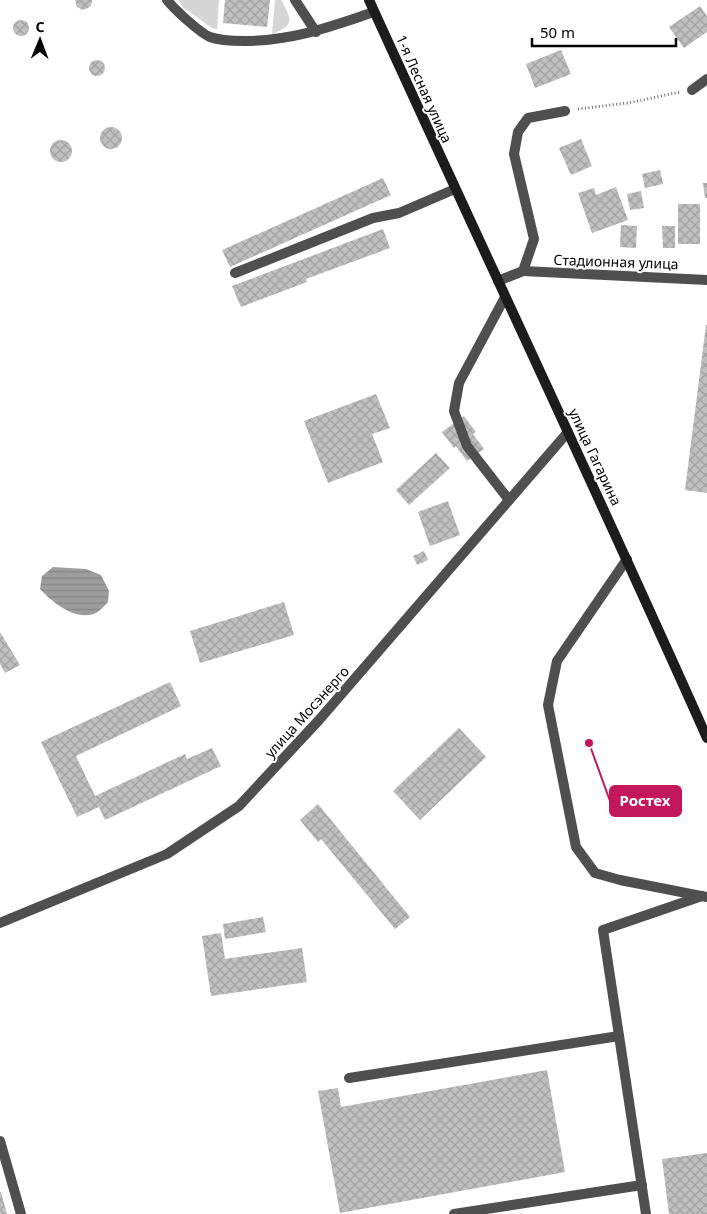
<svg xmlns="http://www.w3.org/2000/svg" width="707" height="1214" font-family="'Noto Sans',sans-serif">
<defs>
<pattern id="water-rules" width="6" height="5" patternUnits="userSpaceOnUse" patternTransform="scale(1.25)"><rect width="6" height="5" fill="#9d9d9d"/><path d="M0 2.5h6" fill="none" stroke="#858585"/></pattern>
<pattern id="building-cross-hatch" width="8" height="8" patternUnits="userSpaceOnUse" patternTransform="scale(1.25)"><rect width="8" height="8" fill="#bfbfbf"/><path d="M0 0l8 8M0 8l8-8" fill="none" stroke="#a2a2a2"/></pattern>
</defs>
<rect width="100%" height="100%" fill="#fff"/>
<g fill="#d6d6d6">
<path d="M178 0H219L217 29 212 28 184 8Z"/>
<path d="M275 0H281C292 19 295 26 272 34Z"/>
</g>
<path fill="url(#water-rules)" d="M53 567 86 569 101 575 109 591 108 602C105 605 100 611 96 613 76 622 52 602 40 589L42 576Z"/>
<g fill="url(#building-cross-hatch)">
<path d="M75 0H92V2L90 7 83 10 77 7Z"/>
<path d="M225 0H270L267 27 223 23Z"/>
<path d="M700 6 707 16V32L684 48 669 27Z"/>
<circle cx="21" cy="28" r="8"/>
<path d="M561 50 571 74 535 88 526 64Z"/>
<circle cx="97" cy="68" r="8"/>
<circle cx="111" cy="138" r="11"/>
<path d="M581 139 592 166 571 175 559 148Z"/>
<circle cx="61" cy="151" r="11"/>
<path d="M660 170 663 184 645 188 642 174Z"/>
<path d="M383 178 391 195 230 267 222 250Z"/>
<path d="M703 183H707V198H705Z"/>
<path d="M616 187 628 220 592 233 578 193 594 188 596 195Z"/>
<path d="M641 191 644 208 630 210 627 194Z"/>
<rect x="678" y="204" width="22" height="40"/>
<path d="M621 225 637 226 636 248 620 247Z"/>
<path d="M662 226H675V248H663Z"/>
<path d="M383 229 390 248 306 279 307 282 241 307 232 286Z"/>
<path d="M706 325H707V493L685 490Z"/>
<path d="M376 394 390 428 372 434 383 462 328 483 304 421Z"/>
<path d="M464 416 476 432 473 434 484 449 467 461 456 446 454 448 442 432Z"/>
<path d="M436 453 450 468 409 505 396 490Z"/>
<path d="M448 501 460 535 430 546 418 512Z"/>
<path d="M424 551 428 560 417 565 413 556Z"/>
<path d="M284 602 294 635 200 663 190 631Z"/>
<path d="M0 632 20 665 5 673 0 664Z"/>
<path d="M170 682 181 706 76 756 95 796 185 754 187 759 212 748 221 766 105 820 99 807 77 817 41 742Z"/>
<path d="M459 728 486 757 420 820 393 791Z"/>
<path d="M318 804 410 917 395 929 321 839 318 842 300 820Z"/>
<path d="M263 917 266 932 225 939 223 924Z"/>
<path d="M221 933 225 959 302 948 307 982 211 996 202 936Z"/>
<path d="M547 1070 565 1172 340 1213 318 1091 338 1088 341 1107Z"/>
<path d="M707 1153V1214H669L662 1159Z"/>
<path d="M0 1192H1L7 1214H0Z"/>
</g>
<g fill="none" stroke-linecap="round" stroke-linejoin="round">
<path stroke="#717171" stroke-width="3" stroke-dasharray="1 2.5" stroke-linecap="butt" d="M578 109 628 103 680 92"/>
<g stroke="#4f4f4f" stroke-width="10">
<path d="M167 0C174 9 200 33 210 37 221 41 233 41 244 41 293 41 329 27 374 12"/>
<path d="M295 0 316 32"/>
<path d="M235 273 373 218 399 213 455 189"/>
<path d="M505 297 459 383 454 411 467 446 509 500"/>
<path d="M627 559 557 661 548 705 576 847 595 873 620 880 707 897"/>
<path d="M349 1078 619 1036"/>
<path d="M0 1141 21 1214"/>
<path d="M454 1214 642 1185"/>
<path d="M646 1214 603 930 702 896"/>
</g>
<g stroke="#4f4f4f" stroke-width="10">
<path d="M692 90 707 79"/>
<path d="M523 271 707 280"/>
<path d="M498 281 523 271 534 239 514 154 518 132 528 118 565 111"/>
<path d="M0 923 167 854 239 806 319 720 568 432"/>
</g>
<path stroke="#1c1c1c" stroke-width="10" d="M369 0C481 246 597 491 707 738"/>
</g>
<g text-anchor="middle" stroke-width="4" stroke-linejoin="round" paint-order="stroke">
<g font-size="14" fill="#000" stroke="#fff">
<text transform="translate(424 89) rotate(66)" y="5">1-я Лесная улица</text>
<text transform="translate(616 262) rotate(2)" y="5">Стадионная улица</text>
<text transform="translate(595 457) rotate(65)" y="5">улица Гагарина</text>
<text transform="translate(307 712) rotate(-48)" y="5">улица Мосэнерго</text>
</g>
</g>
<path fill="none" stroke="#c2185b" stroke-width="2" d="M589 743L610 801"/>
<circle fill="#c2185b" stroke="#fff" stroke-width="2" cx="589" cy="743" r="5"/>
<rect fill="#c2185b" stroke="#c2185b" stroke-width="2" x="610" y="786" width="71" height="30" rx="5"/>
<g font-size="15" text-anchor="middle" font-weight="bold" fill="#fff">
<text x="645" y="806">Ростех</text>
</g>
<g transform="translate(40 40) rotate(1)" stroke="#ffffff" stroke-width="4" paint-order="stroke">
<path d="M0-4L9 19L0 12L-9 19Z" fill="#000000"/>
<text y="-8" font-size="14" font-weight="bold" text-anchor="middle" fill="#000000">С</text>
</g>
<path d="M532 38v8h144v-8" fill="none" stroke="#000000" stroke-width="2.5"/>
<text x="540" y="38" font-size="15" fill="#000000" stroke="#ffffff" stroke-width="4" paint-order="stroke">50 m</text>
</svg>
